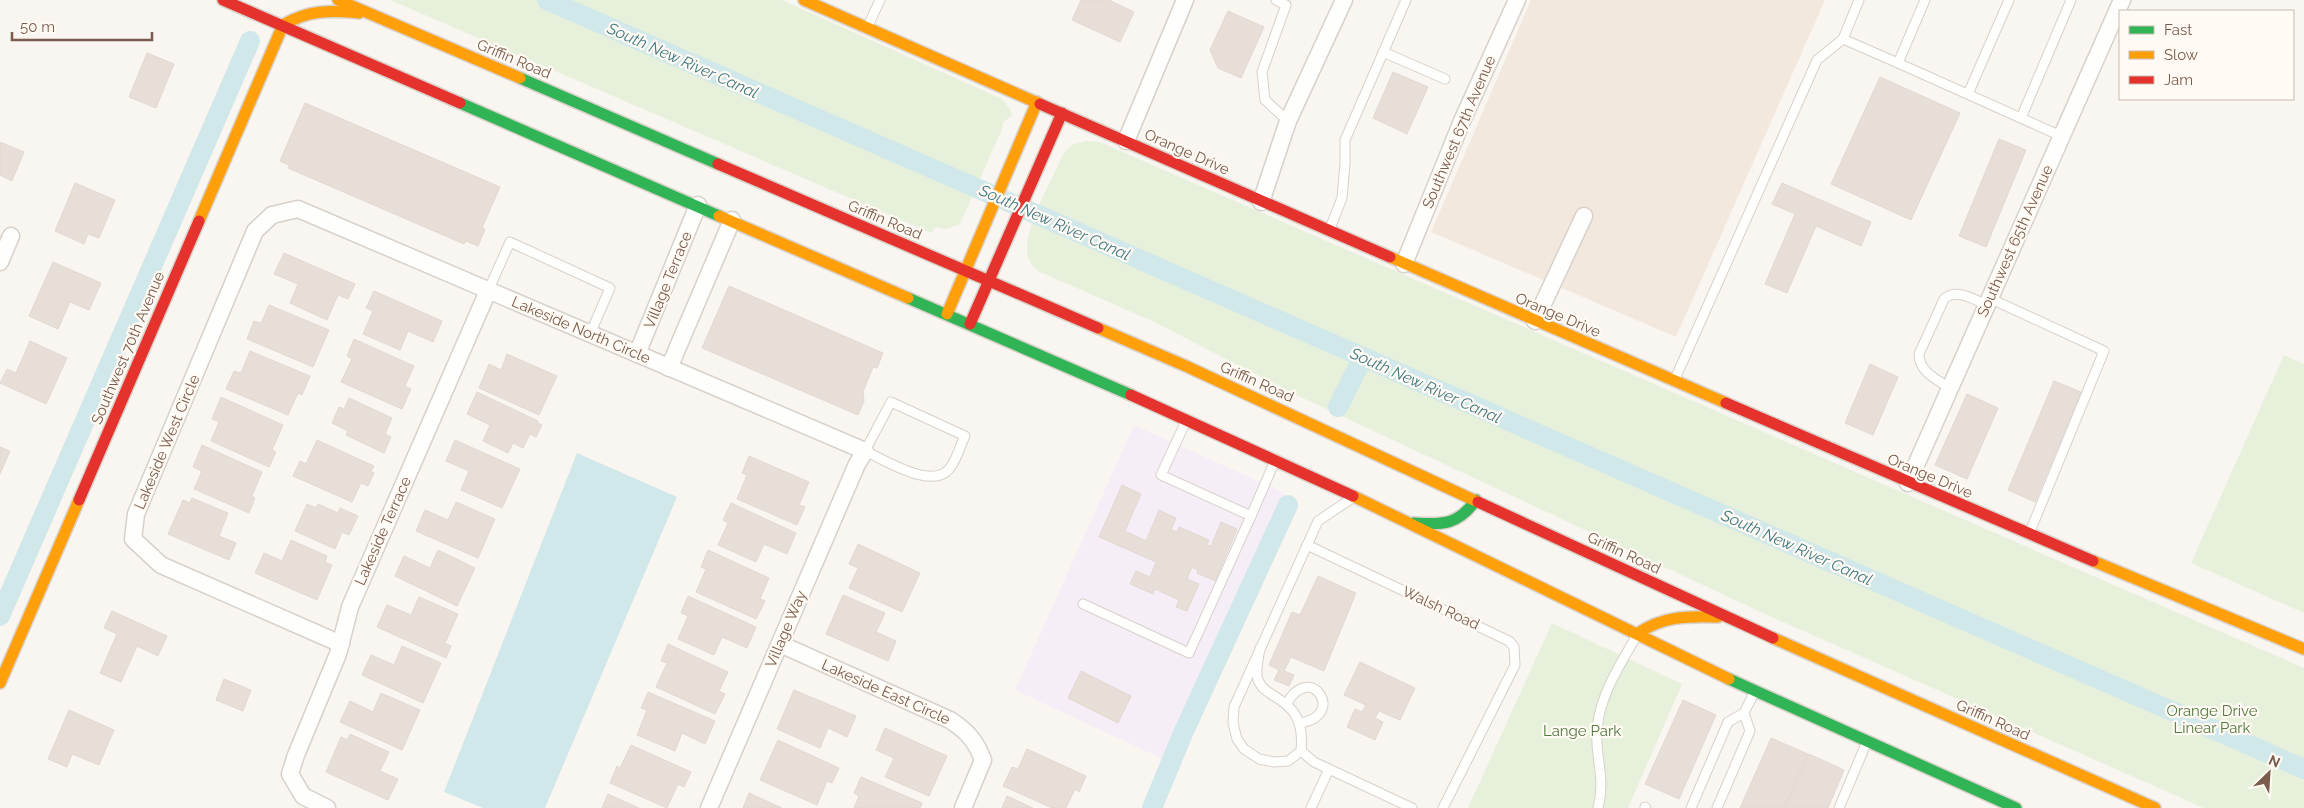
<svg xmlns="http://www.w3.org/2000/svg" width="2304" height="808" font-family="Raleway,sans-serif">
<rect width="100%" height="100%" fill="#f9f5f0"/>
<path fill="#f2e8de" d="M1531 0H1825L1676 337 1431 232Z"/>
<path fill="#f6eef6" d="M1134 425 1285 493 1202 677 1167 761 1015 690Z"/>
<g fill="#e7f0db">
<path d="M390 0H782L1002 99 1010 109 1012 116 1003 122 1002 129 960 224 947 229 936 227 931 233Z"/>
<path d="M1086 141 1100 142 2304 668V808H2204L1765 614 1305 399 1150 320 1040 272C1032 266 1027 260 1027 249 1026 225 1053 178 1063 154L1073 144Z"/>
<path d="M2284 355 2304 364V613L2191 563Z"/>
<path d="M1552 623 1682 684 1628 808H1468Z"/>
</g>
<path fill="#d0e8ea" d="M577 453 677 497 545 808H483L444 792Z"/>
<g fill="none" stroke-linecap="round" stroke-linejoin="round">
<g stroke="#d0e8ea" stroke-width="20">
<path d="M547 0 2304 769"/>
<path d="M1338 407 1363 357"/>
<path d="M0 616 250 41"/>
<path d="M1152 808 1184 731 1288 505"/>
</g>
</g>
<g fill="#e6ded7" stroke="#e2d8d2">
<path d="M1081 0H1109L1134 12 1120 42 1072 20Z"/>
<path d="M1228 11 1264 27 1241 78 1218 68 1210 50Z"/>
<path d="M147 53 174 64 156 108 129 97Z"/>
<path d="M1393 72 1428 87 1407 134 1373 118Z"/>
<path d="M1880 77 1960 113 1911 220 1831 184Z"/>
<path d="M305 103 500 187 482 228 485 229 478 246 466 241 464 244 288 168 289 165 280 161Z"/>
<path d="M1999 139 2026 150 1986 247 1959 236Z"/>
<path d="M0 142 24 152 12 181 0 175Z"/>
<path d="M75 183 115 200 99 238 88 234 84 244 55 231Z"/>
<path d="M1782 183 1871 222 1861 246 1816 226 1787 293 1765 284 1795 214 1772 204Z"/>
<path d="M284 253 355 284 348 299 338 295 327 320 290 303 298 284 274 274Z"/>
<path d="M53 262 101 283 89 310 70 302 58 329 29 316Z"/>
<path d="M729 286 883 353 877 368 873 367 863 392 864 401 858 415 702 348Z"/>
<path d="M374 291 442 321 433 342 408 331 400 350 363 334 373 311 366 308Z"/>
<path d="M269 305 329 330 313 367 247 339 254 321 261 323Z"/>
<path d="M354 339 414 366 405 386 411 389 402 409 341 382 352 359 347 356Z"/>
<path d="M30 341 67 358 46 404 0 383 7 369 16 373Z"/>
<path d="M250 351 310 376 302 395 298 393 288 415 226 389 234 371 241 373Z"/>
<path d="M507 354 557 376 539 415 479 388 489 364 501 370Z"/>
<path d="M1870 364 1898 377 1873 435 1845 423Z"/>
<path d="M2054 381 2081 392 2035 502 2008 490Z"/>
<path d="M477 392 538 421 537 423 542 425 536 437 530 434 523 448 513 443 508 453 483 441 490 425 467 414Z"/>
<path d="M1967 394 1998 408 1967 479 1935 465Z"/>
<path d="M221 397 283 425 272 450 276 452 269 467 211 441 219 422 212 419Z"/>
<path d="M349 398 392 418 385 434 391 437 384 453 346 435 348 431 332 423 339 407 344 409Z"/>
<path d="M317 440 374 466 371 472 374 473 368 486 361 483 352 502 293 476 300 461 306 464Z"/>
<path d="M455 440 520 469 502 508 461 490 469 471 446 461Z"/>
<path d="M202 445 262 472 252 496 255 498 249 513 194 489 202 471 193 467Z"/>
<path d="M0 447 10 451 0 474Z"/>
<path d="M749 456 809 482 799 505 805 507 797 525 737 499 747 475 742 473Z"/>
<path d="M1122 485 1141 494 1125 531 1146 541 1159 510 1176 518 1171 530 1177 532 1179 527 1209 540 1207 545 1211 546 1221 522 1237 529 1215 581 1197 573 1198 570 1192 567 1187 579 1199 584 1187 611 1176 607 1179 600 1155 589 1153 594 1130 584 1136 571 1150 577 1156 562 1099 537Z"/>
<path d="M192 498 228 513 219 536 236 543 229 560 168 534 183 500 190 503Z"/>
<path d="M456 502 495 519 478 558 416 531 425 510 448 520Z"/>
<path d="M731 503 796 533 787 554 764 544 756 562 718 545 728 523 723 520Z"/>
<path d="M307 504 316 508 318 504 338 513 340 508 358 516 349 535 342 532 335 549 295 531Z"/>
<path d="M291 540 327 556 325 562 332 565 317 600 255 573 264 553 282 561Z"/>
<path d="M858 544 920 573 902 612 849 588 858 568 849 564Z"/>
<path d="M438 550 475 568 457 606 395 576 404 556 430 568Z"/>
<path d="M708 550 769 578 760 599 765 601 756 619 696 592 706 569 701 567Z"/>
<path d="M1318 576 1356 593 1324 671 1291 657 1284 671 1294 675 1289 686 1274 680 1279 670 1269 665 1292 612 1300 615Z"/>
<path d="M843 595 885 613 876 632 896 641 888 661 826 634Z"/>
<path d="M688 596 756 627 747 648 722 637 714 655 678 639 688 616 681 613Z"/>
<path d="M419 597 458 614 445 643 451 646 446 658 377 627 387 605 411 615Z"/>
<path d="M112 611 167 636 158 656 137 646 121 682 100 673 117 634 104 628Z"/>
<path d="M668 644 728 672 719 691 725 694 715 714 656 687 667 663 661 661Z"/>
<path d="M402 646 441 663 423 703 362 675 371 655 394 665Z"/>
<path d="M1360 662 1415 688 1400 720 1379 711 1375 718 1383 722 1375 740 1347 727 1355 709 1362 712 1366 705 1344 695Z"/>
<path d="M1081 671 1131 696 1118 723 1068 698Z"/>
<path d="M224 679 251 690 243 711 216 700Z"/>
<path d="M794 690 856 716 847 737 828 728 820 748 777 729Z"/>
<path d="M648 692 715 721 705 744 682 733 675 751 637 735 647 710 641 708Z"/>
<path d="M381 693 420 710 402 750 340 722 350 701 373 712Z"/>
<path d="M1683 700 1716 715 1679 799 1645 784Z"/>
<path d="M69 710 114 730 99 765 72 754 67 767 48 759Z"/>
<path d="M885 728 947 756 929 796 885 777 894 758 876 750Z"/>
<path d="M350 734 389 752 380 771 398 779 388 800 326 772 341 737 347 740Z"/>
<path d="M1771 738 1808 754 1784 808H1740Z"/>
<path d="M778 740 839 768 832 783 827 781 817 805 760 780Z"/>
<path d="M631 745 691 772 684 787 678 784 667 808 610 783 617 766 620 768Z"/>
<path d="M1027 749 1086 776 1079 792 1075 789 1066 808H1052L1003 786 1012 767 1018 769Z"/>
<path d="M1809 754 1844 770 1828 808H1785Z"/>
<path d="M861 777 922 803 920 808H854L859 796 854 793Z"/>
<path d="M749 793 782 808H743Z"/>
<path d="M608 794 639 808H602Z"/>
<path d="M1007 796 1033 808H1002Z"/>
</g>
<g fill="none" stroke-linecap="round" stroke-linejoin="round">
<defs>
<g id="lane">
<path d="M1276 0 1286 5 1262 72 1265 100 1288 121"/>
<path d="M1925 0 1898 63 2061 136"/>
<path d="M867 28 880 0"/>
<path d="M1843 39 1898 63"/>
<path d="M1383 52 1445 79"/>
<path d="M1968 94 2009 0"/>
<path d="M2021 118 2071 0"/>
<path d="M1329 231 1342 198 1345 163V140L1406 0"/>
<path d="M488 291 510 242 610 288 590 334"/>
<path d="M1989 298 2104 351 2029 534"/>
<path d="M1675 379 1817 60 1843 39 1859 0"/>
<path d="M1950 388C1936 379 1919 372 1919 354L1944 299C1956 288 1974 299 1986 305"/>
<path d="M891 402 965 436C960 446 957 459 950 468 933 491 885 460 865 451Z"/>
<path d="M1251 516 1274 463"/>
<path d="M1307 545 1509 641 1514 647 1515 665 1443 808"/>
<path d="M1083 604 1189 653 1251 516 1161 475 1186 421"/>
<path d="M1260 648C1259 656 1256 667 1257 675 1260 703 1307 692 1301 751L1288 761 1274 762 1259 759 1244 749 1237 739 1233 723 1234 707 1318 521 1351 499"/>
<path d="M1287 703C1311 661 1347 716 1300 723"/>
<path d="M1301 751 1314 762 1412 808"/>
<path d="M1645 807 1646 808"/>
<path d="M1311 808 1329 769"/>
<path d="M1598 808C1606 778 1595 758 1597 731 1599 696 1620 665 1637 635"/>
<path d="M1691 808 1728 722 1744 713 1754 693"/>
<path d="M1717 808 1750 731 1744 713"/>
<path d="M1839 808 1866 744"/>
</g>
<g id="street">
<path d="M1126 141 1185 0"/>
<path d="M1261 202 1288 121 1344 0"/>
<path d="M0 262 11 236"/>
<path d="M1404 264 1462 121 1517 0"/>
<path d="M1535 321 1584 216"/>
<path d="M637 354 698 205"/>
<path d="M669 368 732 220"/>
<path d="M1908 483 2122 0"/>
<path d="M341 644 161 565 133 539 136 514 255 231 272 215 298 209 865 451 857 464 709 808"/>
<path d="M780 644 950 720C967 731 976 741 983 760L963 808"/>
<path d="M327 808 303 796 290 774 296 755 338 654 350 607 488 291"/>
</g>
<g id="fast">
<path d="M520 78 718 164"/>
<path d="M460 103 719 216"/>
<path d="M908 298 1131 395"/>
<path d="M1414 523C1443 525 1458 525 1476 500"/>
<path d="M1729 679 2016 808"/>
</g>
<g id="slow">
<path d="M338 0 520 78"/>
<path d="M804 0 1040 104"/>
<path d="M283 25C308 10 330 10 359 13"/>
<path d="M719 216 908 298"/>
<path d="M199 221 283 25"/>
<path d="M1390 257 1726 403"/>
<path d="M947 314 1037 102"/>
<path d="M1098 328 1188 367 1478 502"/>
<path d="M1353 496 1729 679"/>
<path d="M2093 561 2304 649"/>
<path d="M1637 634C1662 616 1688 616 1718 617"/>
<path d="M1773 638 2155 808"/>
<path d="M0 683 79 500"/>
</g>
<g id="jam">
<path d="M223 0 460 103"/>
<path d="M1040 104 1390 257"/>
<path d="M718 164 1098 328"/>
<path d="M970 324 1062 113"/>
<path d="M1131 395 1353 496"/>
<path d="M1726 403 2093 561"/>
<path d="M79 500 199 221"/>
<path d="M1478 502 1773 638"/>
</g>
</defs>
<use href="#lane" stroke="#d7d1cb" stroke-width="11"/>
<use href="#street" stroke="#d7d1cb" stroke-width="19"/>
<use href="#fast" stroke="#d9d2cb" stroke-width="14"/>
<use href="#slow" stroke="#d9d2cb" stroke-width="14"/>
<use href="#jam" stroke="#d9d2cb" stroke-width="14"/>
<use href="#lane" stroke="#fefefd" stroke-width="9"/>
<use href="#street" stroke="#fefefd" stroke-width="16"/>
<use href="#fast" stroke="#30b455" stroke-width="11"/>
<use href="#slow" stroke="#ff9f0a" stroke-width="11"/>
<use href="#jam" stroke="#e5322d" stroke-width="11"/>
</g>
<g text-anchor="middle" stroke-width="4.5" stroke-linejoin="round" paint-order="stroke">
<g font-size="15" fill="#7a5c4d" stroke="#fffaf3">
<text transform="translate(514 59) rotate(23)" y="5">Griffin Road</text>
<text transform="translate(1459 132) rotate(-67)" y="5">Southwest 67th Avenue</text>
<text transform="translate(1187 152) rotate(24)" y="5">Orange Drive</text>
<text transform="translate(885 220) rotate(23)" y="5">Griffin Road</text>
<text transform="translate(2015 241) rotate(-66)" y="5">Southwest 65th Avenue</text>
<text transform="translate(668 280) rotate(-68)" y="5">Village Terrace</text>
<text transform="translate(1558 315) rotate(23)" y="5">Orange Drive</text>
<text transform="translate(581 330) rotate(23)" y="5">Lakeside North Circle</text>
<text transform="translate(128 348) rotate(-67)" y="5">Southwest 70th Avenue</text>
<text transform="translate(1257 382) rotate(24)" y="5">Griffin Road</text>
<text transform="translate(167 442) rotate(-67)" y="5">Lakeside West Circle</text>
<text transform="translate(1930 476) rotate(23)" y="5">Orange Drive</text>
<text transform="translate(383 531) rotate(-66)" y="5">Lakeside Terrace</text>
<text transform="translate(1624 553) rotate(25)" y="5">Griffin Road</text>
<text transform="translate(1441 608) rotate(25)" y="5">Walsh Road</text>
<text transform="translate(786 629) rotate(-67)" y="5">Village Way</text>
<text transform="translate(886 692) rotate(24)" y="5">Lakeside East Circle</text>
<text transform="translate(1993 720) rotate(24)" y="5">Griffin Road</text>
</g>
<g font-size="15" fill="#537a41" stroke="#fffaf3">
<text x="2212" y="716">Orange Drive<tspan x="2212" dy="17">Linear Park</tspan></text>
<text x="1582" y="736">Lange Park</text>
</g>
<g font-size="16" font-style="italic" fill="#437c86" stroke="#fffaf3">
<text transform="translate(683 60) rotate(24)" y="6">South New River Canal</text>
<text transform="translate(1055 222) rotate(24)" y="6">South New River Canal</text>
<text transform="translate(1426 385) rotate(24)" y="6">South New River Canal</text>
<text transform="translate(1797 547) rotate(24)" y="6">South New River Canal</text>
</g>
</g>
<rect x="2119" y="10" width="175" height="90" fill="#fffaf3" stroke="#cabbb1"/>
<rect x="2129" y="26" width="25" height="8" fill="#30b455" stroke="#cabbb1"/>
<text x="2164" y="35" font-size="15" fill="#7a5c4d">Fast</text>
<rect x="2129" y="51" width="25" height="8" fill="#ff9f0a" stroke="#cabbb1"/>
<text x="2164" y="60" font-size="15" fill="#7a5c4d">Slow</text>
<rect x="2129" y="76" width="25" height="8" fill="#e5322d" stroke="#cabbb1"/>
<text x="2164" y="85" font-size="15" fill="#7a5c4d">Jam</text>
<g transform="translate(2269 773) rotate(25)" stroke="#fffaf3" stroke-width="4" paint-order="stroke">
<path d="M0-4L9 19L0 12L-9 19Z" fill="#7a5c4d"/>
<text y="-8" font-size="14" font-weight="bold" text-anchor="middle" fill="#7a5c4d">N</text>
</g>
<path d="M12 32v8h140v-8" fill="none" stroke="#7a5c4d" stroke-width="2.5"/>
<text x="20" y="32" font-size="15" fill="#7a5c4d" stroke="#fffaf3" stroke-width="4" paint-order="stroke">50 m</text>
</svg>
